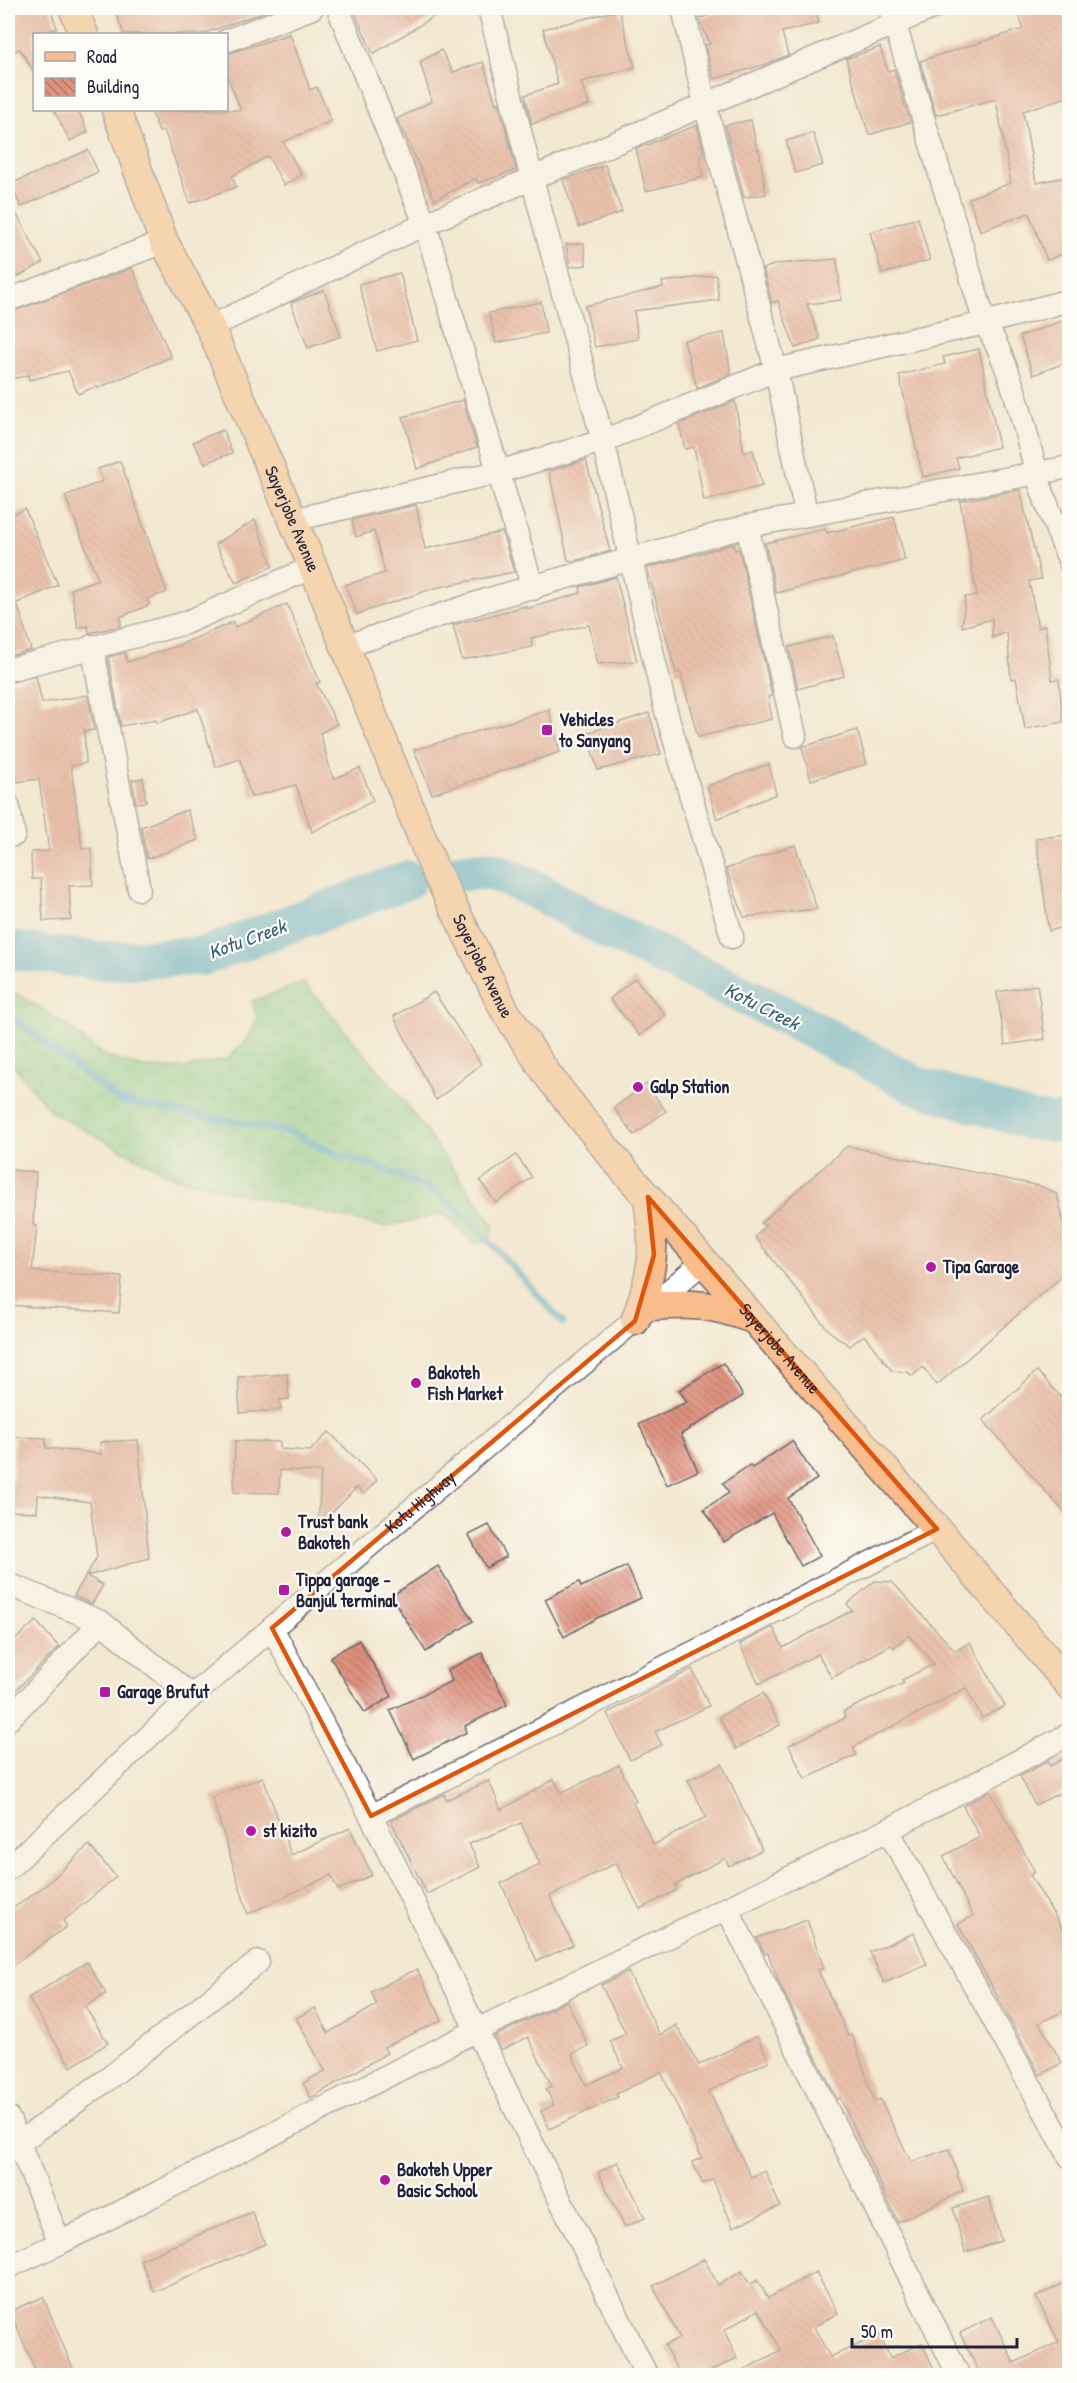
<svg xmlns="http://www.w3.org/2000/svg" width="1077" height="2383" viewBox="0 0 1077 2383" font-family="'Patrick Hand',sans-serif">
	<style>
		.wetland { fill: url(#wetland-marsh); stroke: #507864; stroke-width: 1.5 }
		.lines { fill: none; stroke-linecap: round; stroke-linejoin: round }
		.stream { stroke: #4eabcc; stroke-width: 7 }
		.river { stroke: #4eabcc; stroke-width: 39 }
		.building { fill: url(#building-back-hatch) }
		.minor-casing { stroke: #6b676f; stroke-width: 25 }
		.major-casing { stroke: #6b676f; stroke-width: 31 }
		.minor { stroke: #fff; stroke-width: 22 }
		.major { stroke: #f9bc8a; stroke-width: 28 }
		.marked { fill: none; stroke: #de560e; stroke-width: 4.5; stroke-linejoin: round }
		.poi-dot { fill: #b5179e; stroke: #fdfcf7; stroke-width: 2 }
		.labels { text-anchor: middle; stroke-width: 4.5; stroke-linejoin: round; paint-order: stroke }
		.street-label { font-size: 18px; fill: #22223b; stroke: #fdfcf7 }
		.poi-label { font-size: 18px; font-weight: bold; fill: #22223b; stroke: #fdfcf7; text-anchor: start }
		.water-label { font-size: 20px; font-style: italic; fill: #36607c; stroke: #fdfcf7 }
	</style>
	<defs>
		<pattern id="wetland-marsh" width="20" height="14" patternUnits="userSpaceOnUse" patternTransform="scale(1.5)"><rect width="20" height="14" fill="#7fcd8c"/><path d="M1 5h8M5 5V1M11 12h8M15 12V8" fill="none" stroke="#6db07a"/></pattern>
		<pattern id="building-back-hatch" width="6" height="6" patternUnits="userSpaceOnUse" patternTransform="scale(1.5)"><rect width="6" height="6" fill="#df917d"/><path d="M-1 5l2 2M0 0l6 6M5-1l2 2" fill="none" stroke="#b47668"/></pattern>
	</defs>
	<rect width="100%" height="100%" fill="#fdfcf7"/>
	<filter id="ink" filterUnits="userSpaceOnUse"><feTurbulence type="fractalNoise" baseFrequency=".0167" numOctaves="2"/><feDisplacementMap in="SourceGraphic" scale="12" xChannelSelector="R" yChannelSelector="G"/><feConvolveMatrix kernelMatrix="1 2 1 2 8 2 1 2 1" color-interpolation-filters="sRGB"/></filter>
	<filter id="wash" filterUnits="userSpaceOnUse"><feTurbulence type="fractalNoise" baseFrequency=".008" numOctaves="4" result="noise"/><feDisplacementMap in="SourceGraphic" scale="24" xChannelSelector="R" yChannelSelector="G"/><feGaussianBlur stdDeviation="1.35" result="paint"/><feColorMatrix in="noise" values="0 0 0 0 0 0 0 0 0 0 0 0 0 0 0 0 0 1.4 0 .05"/><feComposite in="paint" operator="in"/></filter>
	<g filter="url(#wash)">
		<rect width="100%" height="100%" fill="#f3e8d0"/>
		<path class="wetland" d="M304 983 399 1094 494 1225 489 1240 474 1244 444 1214 384 1227 175 1178 51 1112 8 1059V988L63 1022 104 1056 144 1068H183L227 1059 247 1040 257 1019 252 1001Z"/>
		<g class="lines">
			<path class="stream" d="M8 1015 120 1101 291 1132 336 1154 377 1166 438 1193 475 1225 563 1323"/>
			<g class="river">
				<path d="M461 872 490 870 528 886 612 932 797 1021 915 1085 1032 1121 1070 1124"/>
				<path d="M8 950 101 961 204 956 407 880"/>
			</g>
		</g>
		<g id="blocks">
			<g class="building">
				<path d="M8 8H50L57 28 43 34H34V72L20 49 8 54Z"/>
				<path d="M114 8H266L262 9 264 12 202 34H124Z"/>
				<path d="M353 8H448L373 54Z"/>
				<path d="M726 8H815L819 23 782 32 788 55 763 65 714 79 705 45 710 44 699 19Z"/>
				<path d="M1018 8H1070V96L1023 111 1036 183 1070 176V251L1047 260 1029 213 980 231 969 198 1011 183 996 99 936 115 920 61 1023 29Z"/>
				<path d="M619 10 635 67 581 82 589 105 532 124 525 95 558 84 543 29Z"/>
				<path d="M290 34 310 90 317 87 331 121 283 142 302 175 284 185 268 156 232 176 236 187 190 203 164 130 159 132 151 110H241L226 73V54Z"/>
				<path d="M880 47 888 71 894 69 910 122 869 135 846 59Z"/>
				<path d="M441 50 453 72 483 62 496 104 499 103 516 170 478 183 476 178 435 200 397 119 432 101 420 62Z"/>
				<path d="M54 110H78L88 132 70 141Z"/>
				<path d="M751 120 757 150 759 149 766 194 744 197 725 125Z"/>
				<path d="M697 125 704 154 700 155 703 177 646 191 636 149Z"/>
				<path d="M813 133 823 165 795 173 786 141Z"/>
				<path d="M88 150 98 172 21 207 11 184Z"/>
				<path d="M605 165 622 212 579 227 563 180Z"/>
				<path d="M8 198 43 263 8 282Z"/>
				<path d="M918 218 930 260 882 274 870 232Z"/>
				<path d="M584 243 586 265 570 267 566 245Z"/>
				<path d="M837 259 841 300 807 304 820 339 795 348 778 301 772 303 763 269 776 264Z"/>
				<path d="M132 268 171 357 98 388 97 386 78 394 68 371 29 380 28 375 8 380V313Z"/>
				<path d="M400 273 417 340 377 351 359 284Z"/>
				<path d="M716 275 719 300 634 311 638 339 595 347 585 306 663 287 662 282Z"/>
				<path d="M324 290 341 336 308 348 291 303Z"/>
				<path d="M541 302 546 333 496 343 489 313Z"/>
				<path d="M1070 318V361L1033 375 1020 336Z"/>
				<path d="M724 333 731 374 697 388 684 340Z"/>
				<path d="M979 349 999 447 956 458 959 468 923 477 899 375 945 364 943 357Z"/>
				<path d="M463 400 477 447 417 469 403 417Z"/>
				<path d="M735 401 744 453 753 450 762 486 704 501 694 447 685 449 679 424Z"/>
				<path d="M223 430 232 453 205 463 193 442Z"/>
				<path d="M586 460 610 551 574 561 568 560 549 471Z"/>
				<path d="M120 461 167 592 147 599 149 605 120 617 121 626 89 633 88 626 78 628 71 589 98 579 65 496 103 481 98 469Z"/>
				<path d="M1020 490 1041 579 1029 581 1038 628 1045 625 1052 680 1059 679 1063 722 1025 729 1016 678 1011 679 1007 632 992 638V619L962 627 965 597 977 596 960 501Z"/>
				<path d="M416 505 425 549 502 532 514 572 435 588 357 614 345 585 385 573 374 531 356 537 352 520Z"/>
				<path d="M25 509 58 585 17 603 31 650 8 656V516Z"/>
				<path d="M894 517 905 560 776 593 765 543 825 529 827 533Z"/>
				<path d="M255 520 273 566 236 583 215 544Z"/>
				<path d="M734 544 735 550 739 549 772 696 768 697 772 719 698 737 680 672 676 673 647 568Z"/>
				<path d="M616 577 637 661 598 664 589 625 531 638 532 647 462 660 453 625 526 606V609L581 593 580 587Z"/>
				<path d="M287 604 320 682 316 683 337 724 320 733 333 779 360 768 373 801 312 832 296 785 251 797 240 759 216 767 198 709 157 723 156 720 121 726 108 657 125 653 127 662 177 646 233 622 235 627Z"/>
				<path d="M833 636 844 676 798 689 789 647Z"/>
				<path d="M36 676 42 703 88 695 94 730 85 731 84 729 86 763 71 766 82 849 91 848 93 885 69 886 71 920 43 921 41 879H32L31 852 49 851 39 779 8 783V683Z"/>
				<path d="M549 710 560 752 432 794 414 750Z"/>
				<path d="M649 713 661 754 598 770 586 733Z"/>
				<path d="M857 730 867 764 811 780 802 747Z"/>
				<path d="M769 764 776 794 717 819 707 786Z"/>
				<path d="M143 778 146 802 136 803 132 780Z"/>
				<path d="M187 810 198 840 147 859 141 827Z"/>
				<path d="M1070 835V925L1049 931 1036 838Z"/>
				<path d="M795 845 817 909 744 917 726 869Z"/>
				<path d="M635 978 665 1015 640 1036 610 999Z"/>
				<path d="M1037 985 1045 1039 1005 1045 997 992Z"/>
				<path d="M434 992 481 1064 436 1100 394 1016Z"/>
				<path d="M646 1084 666 1111 634 1135 614 1108Z"/>
				<path d="M847 1146 1040 1186 1057 1194 1070 1251V1269L937 1385 923 1367 912 1376 908 1372 892 1371 864 1335 850 1346 829 1331 755 1237 765 1226 761 1223Z"/>
				<path d="M516 1155 532 1177 496 1203 480 1181Z"/>
				<path d="M8 1170 36 1172 33 1225 37 1226 32 1271 122 1277 119 1313 8 1305Z"/>
				<path d="M723 1363 743 1396 681 1434 698 1471 667 1485 639 1424 687 1402 679 1390Z"/>
				<path d="M1037 1371 1070 1407V1519L983 1420Z"/>
				<path d="M287 1374 289 1399 280 1400 281 1410 240 1413 238 1377Z"/>
				<path d="M329 1432 377 1480 364 1494 357 1487 318 1527 321 1472 280 1470 279 1493 234 1492 235 1441 280 1442V1449L310 1451Z"/>
				<path d="M14 1437 46 1438V1448L101 1454 100 1442 138 1440 149 1558 87 1576 103 1585 92 1604 74 1596 97 1557 90 1502 38 1495 37 1512 8 1511V1481H13Z"/>
				<path d="M792 1441 817 1479 788 1498 820 1556 801 1566 772 1513 724 1542 704 1509 729 1493 723 1483 750 1465 752 1468Z"/>
				<path d="M489 1525 506 1557 486 1568 469 1535Z"/>
				<path d="M438 1566 473 1621 426 1652 391 1596Z"/>
				<path d="M627 1566 641 1598 597 1618 564 1637 545 1599 579 1582 581 1587Z"/>
				<path d="M875 1581 892 1582 955 1651 970 1642 1005 1706 982 1718 966 1688 853 1747 856 1755 805 1779 789 1745 845 1718 843 1712 904 1683 902 1680 934 1664 908 1635 894 1648 891 1645 832 1678 818 1654 759 1684 740 1644 773 1627 783 1648 852 1610 847 1604Z"/>
				<path d="M36 1621 59 1647 8 1698V1646Z"/>
				<path d="M359 1640 392 1696 365 1713 330 1657Z"/>
				<path d="M482 1653 507 1705 465 1726 467 1732 414 1759 390 1710 452 1681 447 1670Z"/>
				<path d="M692 1669 709 1706 655 1732 662 1745 630 1760 607 1713Z"/>
				<path d="M763 1693 780 1725 736 1749 719 1717Z"/>
				<path d="M1070 1755V1788L1035 1805 1020 1776 1048 1761 1050 1766Z"/>
				<path d="M722 1764 762 1850 729 1866 725 1858 675 1885 677 1890 640 1909 616 1863 550 1896 573 1945 537 1961 501 1883 540 1864 521 1823 469 1844 480 1867 427 1894 391 1821 444 1794 446 1800 489 1781 501 1810 554 1779 561 1793 619 1765 636 1801 633 1803 654 1845 706 1817 688 1780Z"/>
				<path d="M263 1777 291 1855 350 1828 372 1875 338 1890 331 1875 248 1914 212 1797Z"/>
				<path d="M990 1791 1035 1872 1030 1875 1070 1941V2008L1039 2023 1062 2063 1040 2075 958 1924 973 1916 943 1856 980 1837 963 1806Z"/>
				<path d="M89 1845 116 1877 63 1921 67 1926 8 1969V1912L46 1885Z"/>
				<path d="M807 1920 824 1968 818 1970 848 2036 852 2035 875 2102 880 2099 911 2162 949 2149 963 2191 898 2222 840 2098 837 2099 780 1985 768 1953 765 1954 757 1938Z"/>
				<path d="M914 1933 927 1965 884 1983 870 1952Z"/>
				<path d="M87 1962 106 1994 85 2007 108 2043 71 2067 28 1998Z"/>
				<path d="M417 1969 442 2020 384 2047 387 2053 311 2098 303 2083 325 2071 296 2018 315 2008 328 2033 377 2005 371 1992Z"/>
				<path d="M628 1972 660 2035 676 2025 699 2065 757 2036 769 2061 709 2091 751 2177 765 2171 780 2206 733 2227 713 2179 703 2184 692 2162 702 2158 661 2072 616 2094 618 2097 549 2129 541 2111 554 2105 546 2089 552 2086 528 2037 501 2050 495 2036 567 2001 588 2046 572 2054 586 2085 623 2068 610 2041 626 2034 601 1985Z"/>
				<path d="M618 2162 645 2218 625 2227 598 2172Z"/>
				<path d="M989 2197 1001 2241 965 2252 953 2208Z"/>
				<path d="M252 2212 265 2244 154 2292 140 2260Z"/>
				<path d="M704 2259 718 2285 742 2271 750 2285 757 2280 768 2298 816 2272 838 2313 814 2327 830 2357 880 2335 890 2358 922 2343 937 2376H733L781 2350 758 2310 724 2330 737 2358 701 2376H680L665 2345 680 2338 653 2286Z"/>
				<path d="M1070 2280V2376H981L960 2333 992 2317 1014 2363 1059 2342 1036 2297Z"/>
				<path d="M43 2297 76 2376H38L10 2311Z"/>
			</g>
		</g>
	</g>
	<g filter="url(#ink)">
		<use href="#blocks" fill-opacity="0" stroke="#6b676f" stroke-width="1.5"/>
		<g class="lines">
			<defs>
				<g id="minor">
					<path d="M338 8 425 224 533 589"/>
					<path d="M489 8 532 179 603 441 666 711 732 937"/>
					<path d="M683 8 705 104 776 370 806 513"/>
					<path d="M890 8 985 323C1012 369 1022 419 1036 471 1044 501 1058 532 1070 562"/>
					<path d="M226 41 312 8"/>
					<path d="M8 300 164 242"/>
					<path d="M210 327 425 224 932 8"/>
					<path d="M293 520 498 472 603 441 776 370 985 323 1070 300"/>
					<path d="M747 526 795 736"/>
					<path d="M92 646 139 889"/>
					<path d="M343 647 493 598 747 526 1070 467"/>
					<path d="M8 670 185 623 313 567"/>
					<path d="M8 805 14 835"/>
					<path d="M8 1584 101 1622"/>
					<path d="M272 1628 371 1816 647 2376"/>
					<path d="M8 1720 101 1622 192 1696"/>
					<path d="M371 1816 937 1529"/>
					<path d="M888 1830 1070 2157"/>
					<path id="s1" d="M8 1869 192 1696 703 1262"/>
					<path d="M727 1908 959 2376"/>
					<path d="M8 2117 60 2243"/>
					<path d="M20 2142 105 2081 258 1962"/>
					<path d="M8 2267 60 2243 475 2031 888 1830 1070 1734"/>
				</g>
				<g id="major">
					<path d="M73 8 84 34"/>
					<path id="s2" d="M116 110 164 242 210 327 313 567 434 868 505 1011 549 1077 616 1161 937 1529 1070 1686"/>
					<path d="M652 1306C693 1303 711 1304 750 1318"/>
					<path d="M635 1321C655 1267 655 1253 648 1197"/>
				</g>
			</defs>
			<use href="#minor" class="minor-casing"/>
			<use href="#major" class="major-casing"/>
			<use href="#minor" class="minor"/>
			<use href="#major" class="major"/>
		</g>
	</g>
	<path d="M0 0H1077V2383H0ZM648 1197 937 1529 371 1816 272 1628 635 1321 654 1255Z" fill="#f3e8d0" fill-opacity=".55" fill-rule="evenodd"/>
	<path class="marked" d="M648 1197 937 1529 371 1816 272 1628 635 1321 654 1255Z"/>
	<g class="poi-dot">
		<rect x="541" y="724" width="12" height="12" rx="3"/>
		<circle cx="638" cy="1087" r="6"/>
		<circle cx="931" cy="1267" r="6"/>
		<circle cx="416" cy="1383" r="6"/>
		<circle cx="286" cy="1532" r="6"/>
		<rect x="278" y="1584" width="12" height="12" rx="3"/>
		<rect x="99" y="1686" width="12" height="12" rx="3"/>
		<circle cx="251" cy="1831" r="6"/>
		<circle cx="385" cy="2180" r="6"/>
	</g>
	<g class="labels">
		<g class="street-label">
			<text dy="6" stroke="none"><textPath href="#s2" startOffset="446">Sayerjobe Avenue</textPath></text>
			<text dy="6" stroke="none"><textPath href="#s2" startOffset="932">Sayerjobe Avenue</textPath></text>
			<text dy="6" stroke="none"><textPath href="#s2" startOffset="1418">Sayerjobe Avenue</textPath></text>
			<text dy="6" stroke="none"><textPath href="#s1" startOffset="552">Kotu Highway</textPath></text>
		</g>
		<g class="poi-label">
			<text x="559" y="726">Vehicles<tspan x="559" dy="21">to Sanyang</tspan></text>
			<text x="650" y="1093">Galp Station</text>
			<text x="943" y="1273">Tipa Garage</text>
			<text x="428" y="1379">Bakoteh<tspan x="428" dy="21">Fish Market</tspan></text>
			<text x="298" y="1528">Trust bank<tspan x="298" dy="21">Bakoteh</tspan></text>
			<text x="296" y="1586">Tippa garage -<tspan x="296" dy="21">Banjul terminal</tspan></text>
			<text x="117" y="1698">Garage Brufut</text>
			<text x="263" y="1837">st kizito</text>
			<text x="397" y="2176">Bakoteh Upper<tspan x="397" dy="21">Basic School</tspan></text>
		</g>
		<g class="water-label">
			<text transform="translate(247 939) rotate(-20)" y="7">Kotu Creek</text>
			<text transform="translate(762 1006) rotate(27)" y="7">Kotu Creek</text>
		</g>
	</g>
	<rect width="1077" height="2383" fill="none" stroke="#fdfcf7" stroke-width="30"/>
	<rect x="33" y="33" width="195" height="78" fill="#fdfcf7" stroke="#a5a5ac" stroke-width="1.5"/>
	<rect x="45" y="52" width="30" height="9" fill="#f9bc8a" stroke="#a5a5ac" stroke-width="1.5"/>
	<text x="87" y="63" font-size="18" fill="#22223b">Road</text>
	<rect x="45" y="78" width="30" height="18" fill="url(#building-back-hatch)" stroke="#a5a5ac" stroke-width="1.5"/>
	<text x="87" y="93" font-size="18" fill="#22223b">Building</text>
	<path d="M852 2338v9h165v-9" fill="none" stroke="#22223b" stroke-width="3"/>
	<text x="861" y="2338" font-size="18" fill="#22223b" stroke="#fdfcf7" stroke-width="4.5" paint-order="stroke">50 m</text>
</svg>
